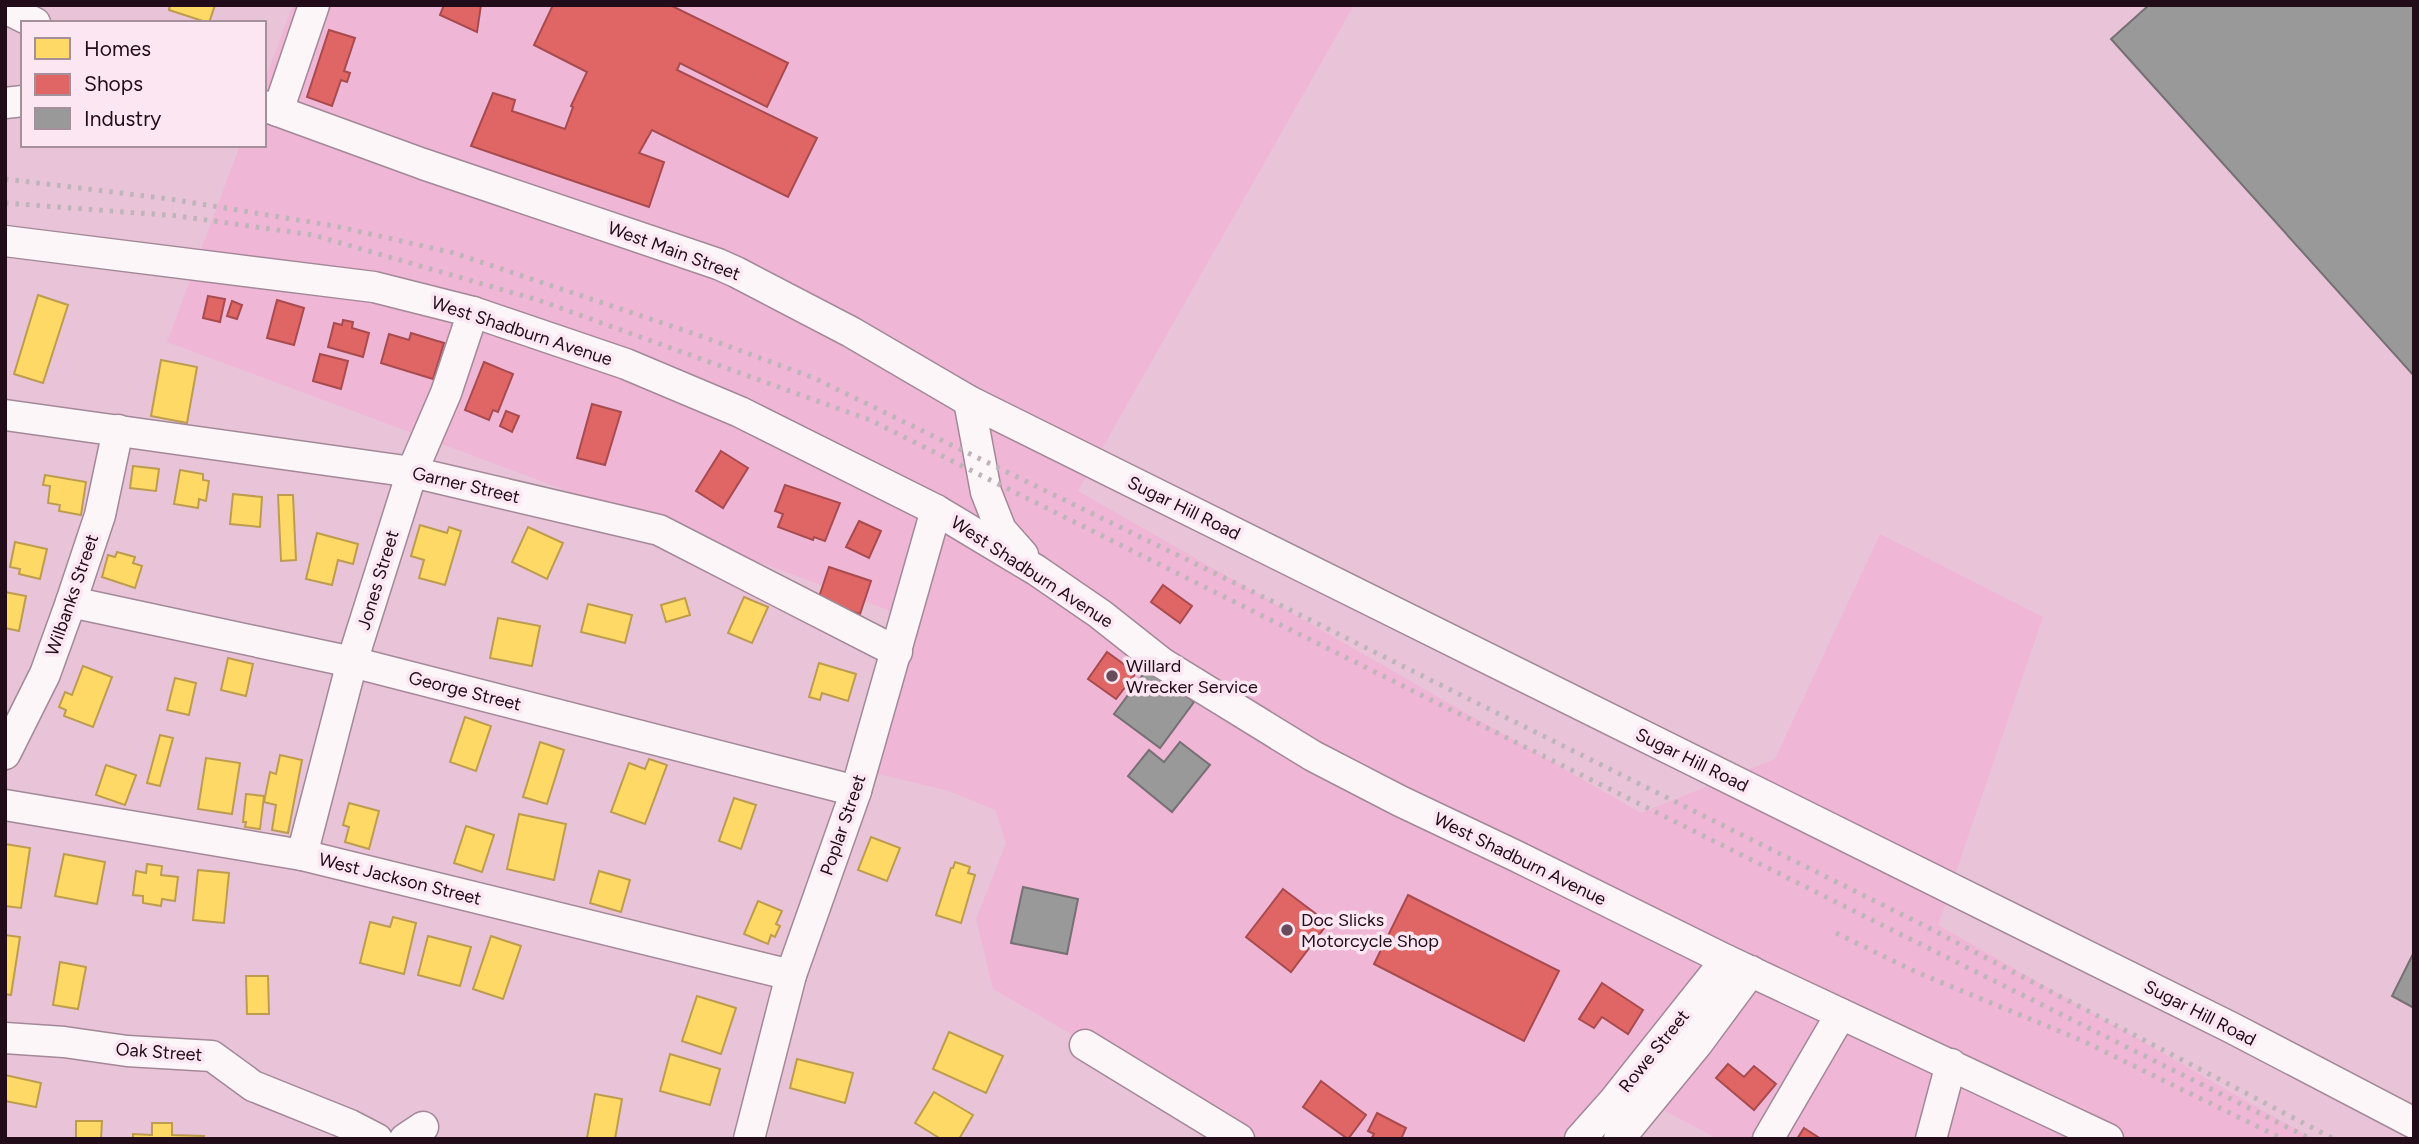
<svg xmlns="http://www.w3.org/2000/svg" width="2419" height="1144" viewBox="0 0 2419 1144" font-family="Figtree,sans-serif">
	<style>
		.built { fill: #efb6d5 }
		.homes { fill: #ffd966; stroke: #bd9c4f; stroke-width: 2 }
		.shops { fill: #e06666; stroke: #a74b4f; stroke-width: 2 }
		.industry { fill: #999; stroke: #766f73; stroke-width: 2 }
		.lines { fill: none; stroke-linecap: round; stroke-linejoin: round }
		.minor-casing { stroke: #a38897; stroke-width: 33 }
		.minor { stroke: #fcf6f9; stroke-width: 30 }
		.rail { stroke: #beb4b9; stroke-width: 5; stroke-dasharray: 3.5 7; stroke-linecap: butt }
		.poi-dot { fill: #684c5c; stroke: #fbe6f1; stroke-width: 2.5 }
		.labels { text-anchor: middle; stroke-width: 7; stroke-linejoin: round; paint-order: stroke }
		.street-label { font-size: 18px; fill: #230c1a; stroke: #fbe6f1 }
		.poi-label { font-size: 18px; fill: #230c1a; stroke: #fbe6f1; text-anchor: start }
	</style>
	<rect width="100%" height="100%" fill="#e9c4d8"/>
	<path class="built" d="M293 5H1354L1078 491 1641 813 1775 759 1880 534 2043 617 1938 925 2313 1139H1718L1629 1092 1578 1139H1253L993 989 976 919 1006 843 995 810 949 791 870 772 904 616 167 342 240 145H264V82Z"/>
	<g class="homes">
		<path d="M170 5H215L209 23 169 10Z"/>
		<path d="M38 295 68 305 43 383 14 374Z"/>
		<path d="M161 360 197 367 187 423 151 416Z"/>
		<path d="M133 466 159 469 156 491 130 488Z"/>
		<path d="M180 470 203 474V480L209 481 206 501 199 499 198 508 174 504Z"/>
		<path d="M45 475 86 482 81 515 59 511 60 505 48 503 50 486 43 485Z"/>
		<path d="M233 494 262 497 260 527 230 524Z"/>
		<path d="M278 495H293L296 560 281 561Z"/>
		<path d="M420 525 447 533 449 527 461 531 445 585 419 578 424 560 411 556Z"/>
		<path d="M528 527 563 543 547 579 512 562Z"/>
		<path d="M317 533 358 544 353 564 338 560 332 585 306 579Z"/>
		<path d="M15 542 47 549 40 579 19 574 20 569 10 567Z"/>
		<path d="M117 552 135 557 133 563 142 566 135 588 102 577 108 555 115 557Z"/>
		<path d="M5 592 26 596 19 631 5 628Z"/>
		<path d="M744 597 768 607 752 643 728 633Z"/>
		<path d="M685 598 690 615 666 622 661 605Z"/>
		<path d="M588 604 632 615 625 643 581 632Z"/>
		<path d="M498 618 540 626 532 666 490 658Z"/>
		<path d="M228 658 253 664 246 696 221 690Z"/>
		<path d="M819 663 856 674 848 701 822 693 820 700 809 697Z"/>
		<path d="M83 666 112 677 93 727 64 716 66 710 59 707 65 692 72 695Z"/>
		<path d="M175 678 196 683 189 715 167 710Z"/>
		<path d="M465 717 491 726 476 771 450 762Z"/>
		<path d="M160 735 173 738 160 786 147 783Z"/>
		<path d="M540 742 564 750 547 804 523 797Z"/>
		<path d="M280 755 302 760 288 833 272 830 276 805 264 802 270 772 276 774Z"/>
		<path d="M206 758 240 763 232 814 198 809Z"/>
		<path d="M649 759 667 765 645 824 611 812 629 763 645 769Z"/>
		<path d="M106 765 136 775 125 805 96 795Z"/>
		<path d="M246 794 264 796 260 829 245 827 246 822H243Z"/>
		<path d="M734 798 756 805 741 849 719 841Z"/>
		<path d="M349 803 379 811 369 849 345 842 349 827 343 825Z"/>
		<path d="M519 814 566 824 554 880 507 869Z"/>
		<path d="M466 826 494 835 482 872 454 863Z"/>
		<path d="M871 837 900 848 887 881 858 870Z"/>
		<path d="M5 844 30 848 21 908 5 906Z"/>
		<path d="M64 854 105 862 97 904 55 896Z"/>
		<path d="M955 862 970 867 968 873 975 875 961 923 936 915 951 868H953Z"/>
		<path d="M147 864 162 866 161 875 178 877 175 901 162 899 161 906 143 903V896L133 895 136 871 146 873Z"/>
		<path d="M198 870 229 873 224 923 193 920Z"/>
		<path d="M599 871 630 880 621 912 590 903Z"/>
		<path d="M758 901 782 911 776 924 780 926 775 937 771 935 768 944 744 934Z"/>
		<path d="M393 917 416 923 404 974 360 963 370 922 390 927Z"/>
		<path d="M5 935 20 937 11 995 5 994Z"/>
		<path d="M428 936 471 947 460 986 418 975Z"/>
		<path d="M491 936 521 946 503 999 473 989Z"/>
		<path d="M60 962 86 967 78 1009 53 1005Z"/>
		<path d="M246 976H268L269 1014H247Z"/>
		<path d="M697 996 736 1008 721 1054 682 1041Z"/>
		<path d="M949 1032 1003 1056 986 1093 933 1069Z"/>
		<path d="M670 1054 720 1069 710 1105 660 1091Z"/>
		<path d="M797 1059 853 1073 845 1103 790 1088Z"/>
		<path d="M5 1075 41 1083 36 1107 5 1101Z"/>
		<path d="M934 1092 973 1115 959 1139H941L915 1123Z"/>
		<path d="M595 1094 622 1099 615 1139 587 1138Z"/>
		<path d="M76 1121H102L101 1139H76Z"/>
		<path d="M152 1123H172V1135L204 1136 203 1139H133V1134L152 1135Z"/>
	</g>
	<g class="shops">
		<path d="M444 5H481L477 32 440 15Z"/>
		<path d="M553 5H670L788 63 767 107 680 63 677 70 817 138 788 197 652 130 639 153 664 162 649 207 471 146 493 93 515 100 512 111 565 129 573 107 571 106 587 72 534 45Z"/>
		<path d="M329 30 355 38 344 71 350 73 347 82 341 80 332 106 307 97Z"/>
		<path d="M208 296 225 299 220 322 203 318Z"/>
		<path d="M277 300 304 308 294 345 267 338Z"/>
		<path d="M232 301 242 305 237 319 227 316Z"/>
		<path d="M343 320 353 322 352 328 369 333 363 357 328 347 334 323 342 325Z"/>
		<path d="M411 333 444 343 433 379 381 363 389 334 409 340Z"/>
		<path d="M320 354 348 361 341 389 313 381Z"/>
		<path d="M484 362 513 374 498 412 493 410 489 420 465 410Z"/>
		<path d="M592 404 621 412 605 465 577 458Z"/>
		<path d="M506 411 519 416 512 432 500 426Z"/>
		<path d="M721 451 748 468 723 508 696 491Z"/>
		<path d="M785 485 840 503 825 541 814 537 813 540 778 527 783 514 775 511Z"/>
		<path d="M859 521 881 531 869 558 846 547Z"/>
		<path d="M829 567 871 581 860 614 818 600Z"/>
		<path d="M1163 585 1192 606 1180 623 1151 602Z"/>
		<path d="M1107 652 1136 673 1116 699 1088 679Z"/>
		<path d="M1283 889 1328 923 1291 972 1246 937Z"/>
		<path d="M1408 895 1559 971 1524 1041 1374 964Z"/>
		<path d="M1602 983 1643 1010 1628 1034 1602 1017 1594 1028 1579 1019Z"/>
		<path d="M1728 1064 1744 1077 1754 1066 1776 1084 1754 1110 1716 1078Z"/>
		<path d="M1321 1081 1366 1115 1348 1139 1303 1107Z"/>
		<path d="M1377 1113 1406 1128 1401 1139H1371L1374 1134 1368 1131Z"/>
		<path d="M1804 1128 1821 1139H1797Z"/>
	</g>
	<g class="industry">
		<path d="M2149 5H2414V376L2111 39Z"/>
		<path d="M1148 668 1194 702 1160 748 1114 714Z"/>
		<path d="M1180 742 1210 765 1172 812 1128 776 1149 750 1164 762Z"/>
		<path d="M1023 887 1078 899 1067 954 1011 943Z"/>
		<path d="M2414 952V1008L2392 996Z"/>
	</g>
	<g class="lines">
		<defs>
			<g id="minor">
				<path d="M5 8 35 23"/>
				<path d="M5 103 23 101"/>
				<path d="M264 106 423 164 718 264 736 272 851 332 969 401 2232 1028 2414 1123"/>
				<path d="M278 111 314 5"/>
				<path d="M5 241 374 287 473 312 626 364 740 412 936 510 1036 570 1100 614 1162 663 1313 756 1400 801 1516 856 1726 960 2108 1139"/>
				<path d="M969 401 986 492 1001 530 1023 555"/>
				<path d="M5 415 412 472 659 530 897 652"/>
				<path d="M71 602 352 662 856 791"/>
				<path d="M5 754 45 674 71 602 100 515 118 430"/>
				<path d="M5 805 302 855 791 975"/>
				<path d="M302 855 352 662 412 472 446 393 473 312"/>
				<path d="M5 1038 64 1042 127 1051 212 1056 253 1086 350 1125 377 1139"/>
				<path d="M1085 1045 1239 1139"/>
				<path d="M405 1139 423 1127"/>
				<path d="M749 1139 791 975 856 791 936 510"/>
				<path d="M1580 1139 1613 1102 1726 960"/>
				<path d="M1619 1139 1697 1044 1751 971"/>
				<path d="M1768 1139 1841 1014"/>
				<path d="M1931 1139 1951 1064"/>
			</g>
		</defs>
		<use href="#minor" class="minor-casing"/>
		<use href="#minor" class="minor"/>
		<g class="rail">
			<path d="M5 179 170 199 335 226 454 253 698 335 814 378 1280 605 1923 925 2334 1139"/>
			<path d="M5 203 178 216 313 235 538 300 870 420 2311 1139"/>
			<path d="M1836 933 1916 972 2081 1040 2283 1139"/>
		</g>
	</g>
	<g class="poi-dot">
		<circle cx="1112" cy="676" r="7"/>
		<circle cx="1287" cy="930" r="7"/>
	</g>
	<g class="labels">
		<g class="street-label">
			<text transform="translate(674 251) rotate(20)" y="6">West Main Street</text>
			<text transform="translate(522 331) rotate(18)" y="6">West Shadburn Avenue</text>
			<text transform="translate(466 485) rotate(13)" y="6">Garner Street</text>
			<text transform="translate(1184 508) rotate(26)" y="6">Sugar Hill Road</text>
			<text transform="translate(1032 572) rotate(33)" y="6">West Shadburn Avenue</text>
			<text transform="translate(378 580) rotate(-73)" y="6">Jones Street</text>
			<text transform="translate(72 595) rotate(-71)" y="6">Wilbanks Street</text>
			<text transform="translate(465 691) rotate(14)" y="6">George Street</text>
			<text transform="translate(1692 760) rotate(26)" y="6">Sugar Hill Road</text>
			<text transform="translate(843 825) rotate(-71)" y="6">Poplar Street</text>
			<text transform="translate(1520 859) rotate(26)" y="6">West Shadburn Avenue</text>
			<text transform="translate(400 879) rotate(14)" y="6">West Jackson Street</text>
			<text transform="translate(2200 1013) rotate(27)" y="6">Sugar Hill Road</text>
			<text transform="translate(1654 1051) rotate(-51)" y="6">Rowe Street</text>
			<text transform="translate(159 1052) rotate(4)" y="6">Oak Street</text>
		</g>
		<g class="poi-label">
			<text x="1126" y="672">Willard<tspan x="1126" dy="21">Wrecker Service</tspan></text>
			<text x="1301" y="926">Doc Slicks<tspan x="1301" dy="21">Motorcycle Shop</tspan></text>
		</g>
	</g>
	<rect width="2419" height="1144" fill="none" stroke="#230c1a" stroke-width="14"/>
	<rect x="21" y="21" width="245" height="126" fill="#fbe6f1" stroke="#a58f9b" stroke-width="2"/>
	<rect x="35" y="38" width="35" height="21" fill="#ffd966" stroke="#a58f9b" stroke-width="2"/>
	<text x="84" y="56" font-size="21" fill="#230c1a">Homes</text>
	<rect x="35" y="74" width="35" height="21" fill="#e06666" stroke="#a58f9b" stroke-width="2"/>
	<text x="84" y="91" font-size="21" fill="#230c1a">Shops</text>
	<rect x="35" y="108" width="35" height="21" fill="#999999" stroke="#a58f9b" stroke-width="2"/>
	<text x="84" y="126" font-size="21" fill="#230c1a">Industry</text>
</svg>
